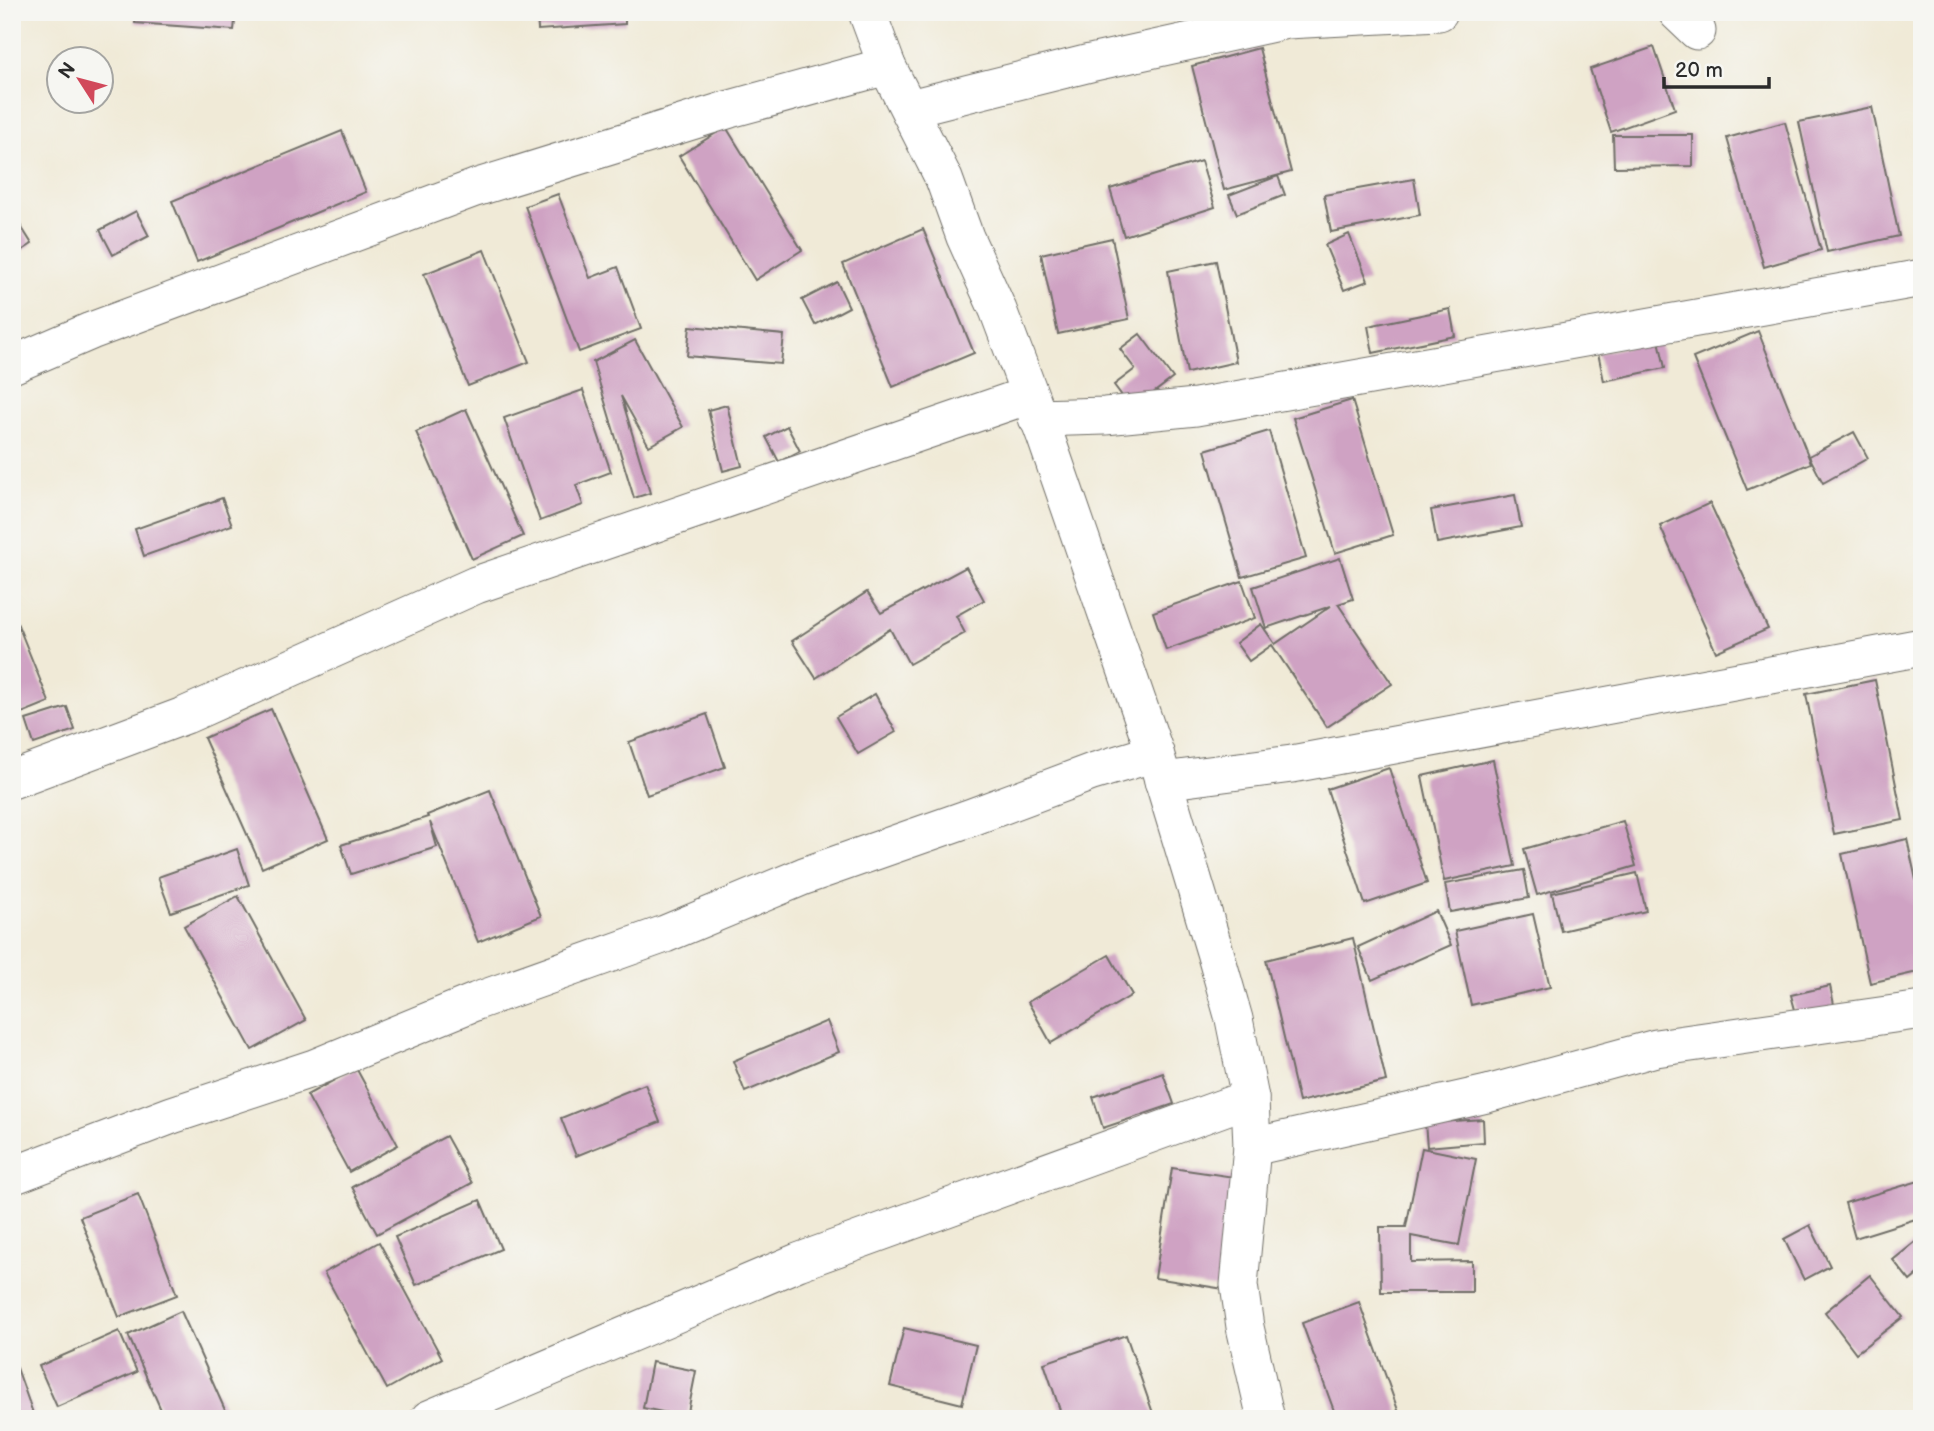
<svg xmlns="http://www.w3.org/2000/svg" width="1934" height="1431" viewBox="0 0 1934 1431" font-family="'Balsamiq Sans',sans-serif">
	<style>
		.building { fill: #cfa2c3 }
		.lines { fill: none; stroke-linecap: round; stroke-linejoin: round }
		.minor-casing { stroke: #706e67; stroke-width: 39 }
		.minor { stroke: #fff; stroke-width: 37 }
	</style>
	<rect width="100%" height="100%" fill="#f6f6f2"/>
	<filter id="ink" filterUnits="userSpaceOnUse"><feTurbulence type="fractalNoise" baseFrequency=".0143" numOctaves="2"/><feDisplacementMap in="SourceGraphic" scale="14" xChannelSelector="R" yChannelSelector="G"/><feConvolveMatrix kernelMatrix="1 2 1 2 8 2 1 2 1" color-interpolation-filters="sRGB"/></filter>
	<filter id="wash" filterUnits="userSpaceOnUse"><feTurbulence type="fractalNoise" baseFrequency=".00686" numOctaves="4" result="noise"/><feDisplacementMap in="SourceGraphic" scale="28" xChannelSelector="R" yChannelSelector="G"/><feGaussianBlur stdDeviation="1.57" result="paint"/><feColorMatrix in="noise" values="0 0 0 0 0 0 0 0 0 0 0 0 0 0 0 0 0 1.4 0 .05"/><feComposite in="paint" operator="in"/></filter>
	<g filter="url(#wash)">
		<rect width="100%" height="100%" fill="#f0ead7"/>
		<g id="blocks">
			<g class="building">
				<path d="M136 12H236L234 30 135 23Z"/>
				<path d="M537 12H625V24L538 30Z"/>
				<path d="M1654 47 1675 109 1611 132 1590 69Z"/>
				<path d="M1259 48 1291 172 1224 190 1192 66Z"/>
				<path d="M12 106 20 124 12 127Z"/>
				<path d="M1872 107 1899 236 1827 252 1799 122Z"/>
				<path d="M1785 122 1821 250 1764 267 1727 138Z"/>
				<path d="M726 127 802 250 755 280 679 156Z"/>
				<path d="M342 131 366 192 197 262 172 201Z"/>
				<path d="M1613 135H1693V166L1614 167Z"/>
				<path d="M1201 161 1215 207 1124 236 1110 189Z"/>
				<path d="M1278 176 1285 195 1237 214 1229 195Z"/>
				<path d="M1414 179 1420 215 1331 232 1324 195Z"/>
				<path d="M558 194 590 278 618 267 641 329 579 352 525 206Z"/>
				<path d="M136 211 149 236 113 255 100 230Z"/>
				<path d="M12 212 32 244 12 257Z"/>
				<path d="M923 229 974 353 893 387 843 264Z"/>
				<path d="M1349 234 1368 281 1344 290 1325 245Z"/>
				<path d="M1112 238 1129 319 1058 334 1041 254Z"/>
				<path d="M484 250 529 362 468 386 424 274Z"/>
				<path d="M1216 261 1236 362 1187 373 1168 271Z"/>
				<path d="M837 282 849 307 815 325 802 300Z"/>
				<path d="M1450 309 1455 336 1373 353 1368 326Z"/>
				<path d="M690 326 784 335 781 364 687 356Z"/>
				<path d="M1758 331 1811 463 1747 490 1693 358Z"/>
				<path d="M1140 334 1173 378 1132 409 1114 385 1135 369 1120 349Z"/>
				<path d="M635 340 683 427 649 446 621 396 650 493 634 498 593 362Z"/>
				<path d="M1659 340 1665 368 1604 381 1598 353Z"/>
				<path d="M583 390 611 472 576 485 583 505 540 521 504 418Z"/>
				<path d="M1352 400 1393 535 1335 553 1293 418Z"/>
				<path d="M727 405 742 466 723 471 708 410Z"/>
				<path d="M466 409 523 536 472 559 416 432Z"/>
				<path d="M787 426 800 451 779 462 766 437Z"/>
				<path d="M1269 431 1306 558 1242 577 1205 450Z"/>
				<path d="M1854 432 1868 458 1823 483 1809 456Z"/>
				<path d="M1515 495 1521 527 1437 543 1431 510Z"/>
				<path d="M222 498 232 525 144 556 135 529Z"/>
				<path d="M1710 503 1768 629 1716 652 1660 526Z"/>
				<path d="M1340 558 1353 599 1338 604 1392 684 1327 727 1272 645 1249 661 1236 643 1261 624 1275 644 1331 606 1266 628 1253 587Z"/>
				<path d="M966 567 984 600 956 616 965 633 909 664 890 629 816 678 792 641 867 592 881 613Z"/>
				<path d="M1242 581 1255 618 1166 650 1153 612Z"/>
				<path d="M12 610 49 702 12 717Z"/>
				<path d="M1875 680 1903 820 1834 834 1806 694Z"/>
				<path d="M875 694 896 732 858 754 836 717Z"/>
				<path d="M67 707 75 730 34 744 26 720Z"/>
				<path d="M271 709 328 839 262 868 204 738Z"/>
				<path d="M707 714 725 767 647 795 629 742Z"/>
				<path d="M1493 760 1515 866 1444 881 1422 776Z"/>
				<path d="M1389 768 1427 883 1365 904 1327 789Z"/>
				<path d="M490 790 541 916 478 942 430 822 437 847 351 874 341 845 428 817 427 815Z"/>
				<path d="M1623 821 1636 866 1537 895 1524 849Z"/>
				<path d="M1907 839 1922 907V971L1870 983 1842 854Z"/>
				<path d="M237 849 249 885 171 912 158 877Z"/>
				<path d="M1524 870 1529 898 1450 912 1445 884Z"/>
				<path d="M1637 873 1646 911 1561 931 1552 893Z"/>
				<path d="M238 896 306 1020 252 1050 184 926Z"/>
				<path d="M1436 911 1451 945 1372 980 1358 947Z"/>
				<path d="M1533 914 1550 987 1471 1005 1455 931Z"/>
				<path d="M1353 938 1386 1081 1299 1102 1266 960Z"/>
				<path d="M1109 955 1132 995 1051 1043 1028 1002Z"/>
				<path d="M1830 986 1835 1009 1797 1017 1791 995Z"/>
				<path d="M827 1021 839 1052 745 1092 733 1061Z"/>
				<path d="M356 1068 398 1145 349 1172 307 1095Z"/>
				<path d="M1163 1073 1174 1104 1103 1128 1093 1097Z"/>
				<path d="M645 1084 660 1122 576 1156 561 1118Z"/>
				<path d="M1483 1119 1484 1142 1427 1147 1425 1123Z"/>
				<path d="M446 1136 472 1183 377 1234 352 1187Z"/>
				<path d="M1422 1148 1476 1159 1459 1245 1411 1236V1262L1472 1261V1292H1381L1380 1227H1406Z"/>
				<path d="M1172 1168 1241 1178 1224 1289 1155 1278Z"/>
				<path d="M1922 1180V1217L1855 1238 1845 1203Z"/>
				<path d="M138 1194 177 1295 119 1317 80 1217Z"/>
				<path d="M480 1200 501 1249 416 1285 395 1237Z"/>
				<path d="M1810 1225 1830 1266 1804 1280 1784 1239Z"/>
				<path d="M1919 1239 1922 1243V1271L1910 1281 1893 1260Z"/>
				<path d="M379 1242 442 1358 387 1389 324 1273Z"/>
				<path d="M1870 1275 1903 1317 1856 1353 1825 1312Z"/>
				<path d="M1359 1302 1399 1413 1383 1419H1337L1302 1323Z"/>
				<path d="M181 1311 229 1419H165L128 1335Z"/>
				<path d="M904 1328 976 1345 962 1404 890 1386Z"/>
				<path d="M119 1331 137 1372 57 1407 39 1366Z"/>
				<path d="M1126 1335 1155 1419H1063L1044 1363Z"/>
				<path d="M652 1362 696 1371 687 1417 643 1408Z"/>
				<path d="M17 1368 35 1419H12V1370Z"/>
			</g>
		</g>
	</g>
	<g filter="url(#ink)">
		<use href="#blocks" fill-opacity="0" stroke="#706e67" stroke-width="2"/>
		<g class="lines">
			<defs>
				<g id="minor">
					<path d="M867 12 887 66 944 179 965 237 998 310 1046 438 1155 753 1215 952 1234 1019 1250 1098 1252 1147 1239 1285 1245 1327 1266 1419"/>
					<path d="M1677 12 1697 31"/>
					<path d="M910 108 1090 63 1287 20 1439 12"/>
					<path d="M12 365 91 331 475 188 730 109 887 66"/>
					<path d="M1037 418 1105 416 1196 407 1922 278"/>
					<path d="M12 780 186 715 476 585 1029 395"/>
					<path d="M1163 781 1292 764 1922 647"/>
					<path d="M1252 1147 1487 1094 1656 1048 1922 1010"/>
					<path d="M12 1176 172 1115 314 1068 477 1001 665 934 804 876 972 817 1092 772 1155 753"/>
					<path d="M429 1419 798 1262 1250 1098"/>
				</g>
			</defs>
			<use href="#minor" class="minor-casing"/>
			<use href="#minor" class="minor"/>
		</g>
	</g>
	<rect width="1934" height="1431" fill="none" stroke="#f6f6f2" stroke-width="42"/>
	<g transform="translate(80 80) rotate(306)"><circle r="33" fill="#f6f6f2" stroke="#a5a5a2" stroke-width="2"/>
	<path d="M0-5L12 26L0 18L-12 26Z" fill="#d1495b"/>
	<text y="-10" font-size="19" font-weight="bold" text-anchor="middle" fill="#2b2b2b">N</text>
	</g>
	<path d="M1664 77v10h105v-10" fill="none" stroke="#2b2b2b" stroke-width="3.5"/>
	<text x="1675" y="77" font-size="21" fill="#2b2b2b" stroke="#f6f6f2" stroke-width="5" paint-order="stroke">20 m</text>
</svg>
